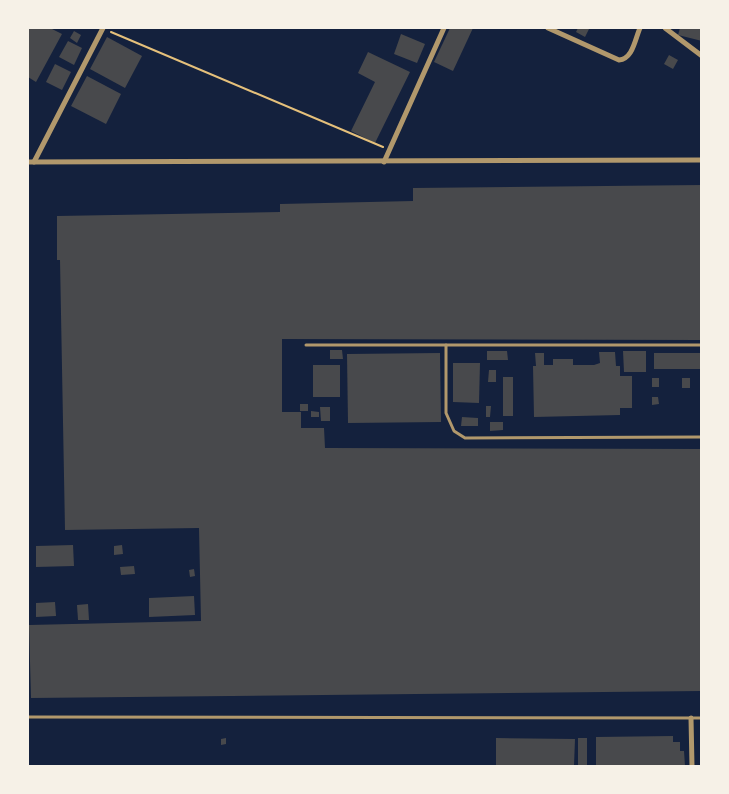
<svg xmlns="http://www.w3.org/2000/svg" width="729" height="794" viewBox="0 0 729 794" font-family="Figtree,sans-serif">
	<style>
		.building { fill: #48494c }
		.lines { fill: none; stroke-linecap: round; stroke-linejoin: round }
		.path { stroke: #e5c07b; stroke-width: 2 }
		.service { stroke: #b1986c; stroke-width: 3 }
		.minor { stroke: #b1986c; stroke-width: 5 }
	</style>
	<rect width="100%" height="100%" fill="#14213d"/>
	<g class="building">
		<path d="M28 28H50L62 34 36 82 28 77Z"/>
		<path d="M450 28H473L453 71 434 62Z"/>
		<path d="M578 28 589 29 585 37 576 32Z"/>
		<path d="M680 28H702V41L678 35Z"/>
		<path d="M74 31 81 35 77 43 70 38Z"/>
		<path d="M401 34 425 44 417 63 394 54Z"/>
		<path d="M107 37 142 56 125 88 90 69Z"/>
		<path d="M68 41 82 48 74 65 59 57Z"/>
		<path d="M368 52 410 72 375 143 351 131 375 82 358 73Z"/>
		<path d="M669 55 678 60 673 69 664 64Z"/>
		<path d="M55 64 71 72 62 90 46 82Z"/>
		<path d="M87 76 121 94 106 124 71 106Z"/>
		<path d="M702 185V340L282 339V412H301V428H324L325 448 702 449V691L31 698 29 625 201 621 199 528 65 530 60 260H57V216L280 212V204L413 201V188Z"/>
		<path d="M330 350H342L343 359H330Z"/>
		<path d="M487 351H507L508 360H487Z"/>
		<path d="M623 351H646V372H624Z"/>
		<path d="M599 352H615L616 366H620V376H632V408H620V415L534 417 533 366H536L535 353H544V365H553V359H573V365H594L600 363Z"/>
		<path d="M440 353 441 422 348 423 347 354Z"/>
		<rect x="654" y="353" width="48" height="16"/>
		<path d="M453 363H480L479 403 453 402Z"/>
		<rect x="313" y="365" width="27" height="32"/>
		<path d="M489 370H496V382H488Z"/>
		<rect x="503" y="377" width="10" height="39"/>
		<rect x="652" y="378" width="7" height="9"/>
		<rect x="682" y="378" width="8" height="10"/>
		<path d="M652 397H658L659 404 652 405Z"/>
		<rect x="300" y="404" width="8" height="7"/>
		<path d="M486 406H491L490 417H486Z"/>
		<path d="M320 407H330V421H321Z"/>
		<path d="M311 411 319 412V417H311Z"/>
		<path d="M462 417 478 418V426H461Z"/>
		<path d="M490 422H503V430L490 431Z"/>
		<path d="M73 545 74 566 36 567V546Z"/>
		<path d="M122 545 123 554 114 555V546Z"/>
		<path d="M134 566 135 574 121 575 120 567Z"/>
		<path d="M194 569 195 576 190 577 189 570Z"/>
		<path d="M194 596 195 615 149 617V598Z"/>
		<path d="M55 602 56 616 36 617V603Z"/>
		<path d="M88 604 89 620H78L77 605Z"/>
		<path d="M673 736V742H680V751H684L685 766H596V737Z"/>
		<path d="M226 738V744L221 745V739Z"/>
		<path d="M496 738 575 739 574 766H496Z"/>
		<rect x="578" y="738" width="9" height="28"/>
	</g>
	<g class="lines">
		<path class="path" d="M111 32 383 147"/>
		<g class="service">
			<path d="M306 345H702"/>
			<path d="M446 345V413L454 431 465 438 702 437"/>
			<path d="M28 717 702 718"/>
		</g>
		<g class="minor">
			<path d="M548 28 619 60C633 59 635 39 640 28"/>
			<path d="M665 28 702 56"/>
			<path d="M28 162 702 160"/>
			<path d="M34 162 103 28"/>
			<path d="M384 162 444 28"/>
			<path d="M691 718 692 766"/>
		</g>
	</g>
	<rect width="729" height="794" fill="none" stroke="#f6f1e7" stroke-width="58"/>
</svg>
